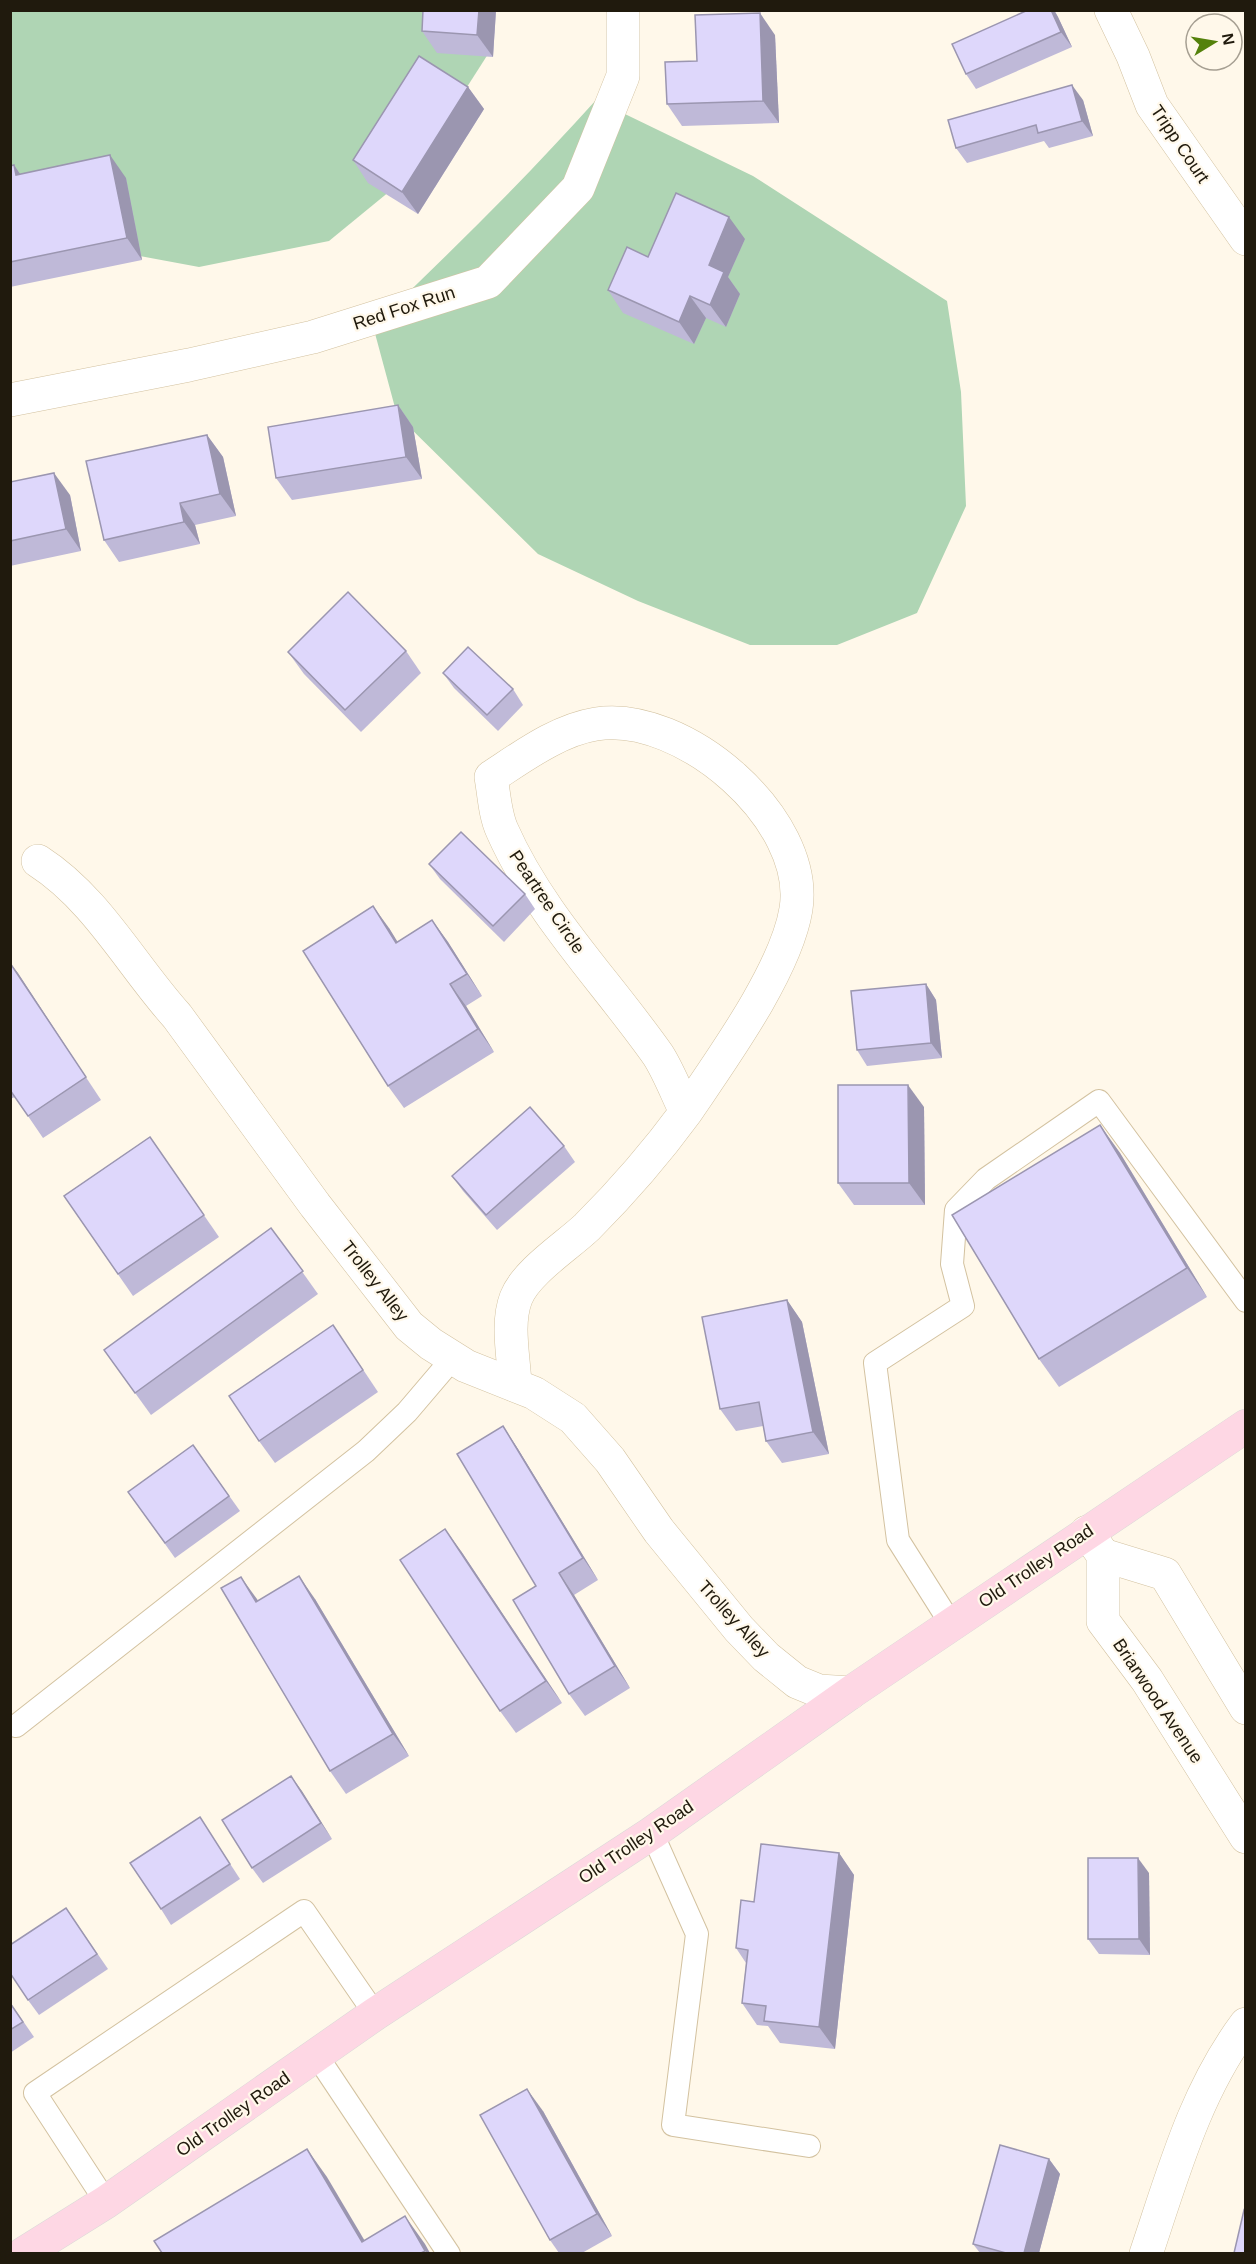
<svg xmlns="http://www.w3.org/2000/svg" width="1256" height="2264" viewBox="0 0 1256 2264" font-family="Arial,sans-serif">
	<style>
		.green { fill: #afd5b4 }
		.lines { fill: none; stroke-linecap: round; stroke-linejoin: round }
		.service-casing { stroke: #d3c2a0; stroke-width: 24 }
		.minor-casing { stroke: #d3c2a0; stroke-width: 34 }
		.primary-casing { stroke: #dbdad8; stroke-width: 34 }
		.service { stroke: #fff; stroke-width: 22 }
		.minor { stroke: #fff; stroke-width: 33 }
		.primary { stroke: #fed7e4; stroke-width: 33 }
		.wall { fill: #bfb9d8 }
		.shaded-wall { fill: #9b96b0 }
		.building { fill: #ded7fb; stroke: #9b96b0; stroke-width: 1.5 }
		.labels { text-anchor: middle; stroke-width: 4.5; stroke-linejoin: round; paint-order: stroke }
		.street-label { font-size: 18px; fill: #201a0d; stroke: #fff8ea }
	</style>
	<rect width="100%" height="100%" fill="#fff8ea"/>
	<g class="green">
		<path d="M11 11H491L490 51 412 173 329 241 199 267 43 238 11 209Z"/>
		<path d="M596 100 753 176 947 301 961 392 966 506 917 613 837 645H750L638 601 538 554 397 415 373 326C450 253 525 179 596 100Z"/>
	</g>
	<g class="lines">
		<defs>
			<g id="service">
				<path d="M951 1624 898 1540 875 1363 963 1306 952 1264 956 1210 986 1179 1099 1101 1246 1301"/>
				<path d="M16 1726 366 1451 407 1412 453 1358"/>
				<path d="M652 1833 697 1934 673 2125 809 2146"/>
				<path d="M317 2056 449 2254"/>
				<path d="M106 2202 35 2093 304 1911 375 2014"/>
			</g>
			<g id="minor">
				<path d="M1111 10 1133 56 1152 105 1246 239"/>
				<path d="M10 400 189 365 313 337 488 282 578 188 623 76V10"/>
				<path d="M38 861C97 899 131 965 177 1016L315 1205 409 1326 431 1344 466 1366 534 1393 573 1418 610 1460 659 1531 739 1629 766 1657 797 1682 819 1691 850 1693"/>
				<path d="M515 1385C514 1358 506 1324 516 1298 526 1272 567 1246 587 1227 623 1191 656 1153 686 1112 677 1094 669 1072 658 1055 606 981 539 914 502 830 495 815 494 794 491 777 522 757 558 730 596 724 683 710 810 819 796 909 786 971 721 1060 686 1112"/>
				<path d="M1087 1532 1103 1555V1621L1147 1680 1246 1837"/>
				<path d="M1103 1555 1165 1574 1246 1708"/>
				<path d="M1146 2254C1173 2174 1195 2092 1246 2024"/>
			</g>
			<path id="primary" d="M23 2254 106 2202 375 2014 652 1833 850 1693 1246 1426"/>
		</defs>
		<use href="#service" class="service-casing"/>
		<use href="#minor" class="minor-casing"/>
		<use href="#primary" class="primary-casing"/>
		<use href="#service" class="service"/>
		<use href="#minor" class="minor"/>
		<use href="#primary" class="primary"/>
	</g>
	<g class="wall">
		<path d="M496 10 493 57 437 53 422 31Z"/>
		<path d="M1028 10H1054L1058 17 1072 47 976 89 966 74Z"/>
		<path d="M775 35 779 123 682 126 667 104 697 61Z"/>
		<path d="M468 87 484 109 418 214 368 183 353 160Z"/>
		<path d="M1083 100 1093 136 1049 148 1044 141 967 163 956 148Z"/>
		<path d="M14 165 20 174 126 178 142 260 10 287V166Z"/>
		<path d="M745 239 728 277 740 294 726 327 706 318 694 344 623 313 608 290 648 257Z"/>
		<path d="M398 405 413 427 422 479 292 500 276 478Z"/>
		<path d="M207 435 223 457 236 516 195 525 200 544 119 562 104 540Z"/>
		<path d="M10 482 70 495 81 551 10 566Z"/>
		<path d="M406 651 421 673 361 732 304 674 288 652Z"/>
		<path d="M443 673 513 689 523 705 498 731 454 688Z"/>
		<path d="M429 864 525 894 535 909 504 942 440 879Z"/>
		<path d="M432 920 448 942 482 996 466 1006 494 1052 404 1108 388 1086 389 928 397 942Z"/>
		<path d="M10 963 101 1100 43 1138 15 1097 10 1099Z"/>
		<path d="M926 984 936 1000 942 1058 867 1066 857 1050Z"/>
		<path d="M924 1107 925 1205H854L838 1183Z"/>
		<path d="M1100 1125 1120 1153 1207 1297 1059 1387 1039 1359Z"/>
		<path d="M150 1137 219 1237 133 1296 64 1196Z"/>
		<path d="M564 1146 575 1162 497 1230 463 1191 452 1176Z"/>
		<path d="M271 1228 318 1294 151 1415 104 1350Z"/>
		<path d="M787 1300 802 1322 829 1454 782 1463 766 1441 763 1426 736 1431 720 1409Z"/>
		<path d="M348 1347 378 1392 275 1463 259 1441Z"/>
		<path d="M503 1426 518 1449 598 1580 574 1595 630 1688 585 1716 569 1694 536 1586Z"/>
		<path d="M193 1445 240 1511 175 1558 128 1492Z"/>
		<path d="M461 1551 562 1703 516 1733 500 1711Z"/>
		<path d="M315 1599 409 1756 346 1794 330 1771 258 1601Z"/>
		<path d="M291 1776 332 1839 263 1883 252 1868Z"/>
		<path d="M210 1833 240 1879 171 1925 161 1909Z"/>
		<path d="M839 1853 854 1875 835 2049 780 2043 768 2026 757 2025 742 2003 746 1963 736 1948 754 1902Z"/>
		<path d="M1149 1873 1150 1955 1099 1954 1088 1939Z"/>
		<path d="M66 1908 108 1969 39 2015 28 2000Z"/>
		<path d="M10 2002 34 2037 10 2053Z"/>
		<path d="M543 2111 612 2236 582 2253H559L550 2240Z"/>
		<path d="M1049 2159 1060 2174 1039 2253H980L973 2244Z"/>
	</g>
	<g class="shaded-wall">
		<path d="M479 10H496L493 57 477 35Z"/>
		<path d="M1051 10H1054L1058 17 1072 47 1061 32Z"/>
		<path d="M760 13 775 35 779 123 763 101Z"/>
		<path d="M1072 85 1083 100 1093 136 1082 121Z"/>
		<path d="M468 87 484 109 418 214 402 192Z"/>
		<path d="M110 155 126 178 142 260 127 238Z"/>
		<path d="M14 165 29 187 16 175Z"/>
		<path d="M729 217 745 239 728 277 740 294 726 327 710 305 709 265Z"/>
		<path d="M690 296 706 318 694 344 679 322Z"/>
		<path d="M398 405 413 427 422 479 406 457Z"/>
		<path d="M207 435 223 457 236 516 220 494Z"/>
		<path d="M54 473 70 495 81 551 66 529Z"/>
		<path d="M180 503 195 525 200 544 184 522Z"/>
		<path d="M373 906 389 928 412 965 396 943Z"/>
		<path d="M432 920 448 942 482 996 467 974Z"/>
		<path d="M10 963 18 973 101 1100 86 1077Z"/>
		<path d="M450 984 466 1006 494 1052 478 1029Z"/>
		<path d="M926 984 936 1000 942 1058 931 1043Z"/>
		<path d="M908 1085 924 1107 925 1205 909 1183Z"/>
		<path d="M1100 1125 1120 1153 1207 1297 1187 1268Z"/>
		<path d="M787 1300 802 1322 829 1454 813 1432Z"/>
		<path d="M503 1426 518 1449 598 1580 583 1558Z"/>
		<path d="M445 1529 461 1551 562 1703 546 1681Z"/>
		<path d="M559 1573 574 1595 630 1688 615 1666Z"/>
		<path d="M299 1576 315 1599 409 1756 393 1734Z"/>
		<path d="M241 1577 257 1599 272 1625 256 1602Z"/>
		<path d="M291 1776 302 1791 332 1839 321 1823Z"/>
		<path d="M839 1853 854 1875 835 2049 819 2027Z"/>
		<path d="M1138 1858 1149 1873 1150 1955 1139 1939Z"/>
		<path d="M527 2089 543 2111 612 2236 597 2214Z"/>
		<path d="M307 2149 327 2177 372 2253 362 2242Z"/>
		<path d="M1049 2159 1060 2174 1039 2253H1024Z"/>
		<path d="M405 2216 425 2244 430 2253H427L425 2251Z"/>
	</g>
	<g class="building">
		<path d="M423 10H479L477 35 422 31Z"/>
		<path d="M1028 10H1051L1061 32 966 74 952 44Z"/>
		<path d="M760 13 763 101 667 104 665 62 697 61 695 15Z"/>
		<path d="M419 56 468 87 402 192 353 160Z"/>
		<path d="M1072 85 1082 121 1038 133 1036 125 956 148 948 120Z"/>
		<path d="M110 155 127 238 10 262V166L14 165 16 175Z"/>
		<path d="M676 193 729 217 709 265 724 272 710 305 690 296 679 322 608 290 627 247 648 257Z"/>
		<path d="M398 405 406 457 276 478 268 427Z"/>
		<path d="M207 435 220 494 180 503 184 522 104 540 86 461Z"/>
		<path d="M54 473 66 529 10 541V482Z"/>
		<path d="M348 592 406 651 345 710 288 652Z"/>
		<path d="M468 647 513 689 487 715 443 673Z"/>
		<path d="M461 832 525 894 493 926 429 864Z"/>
		<path d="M373 906 396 943 432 920 467 974 450 984 478 1029 388 1086 303 951Z"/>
		<path d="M10 963 86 1077 28 1116 10 1090Z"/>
		<path d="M926 984 931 1043 857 1050 851 991Z"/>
		<path d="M838 1085H908L909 1183H838Z"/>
		<path d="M530 1107 564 1146 486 1215 452 1176Z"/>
		<path d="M1100 1125 1187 1268 1039 1359 952 1215Z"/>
		<path d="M150 1137 204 1215 118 1274 64 1196Z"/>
		<path d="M271 1228 303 1271 135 1393 104 1350Z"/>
		<path d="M787 1300 813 1432 766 1441 759 1402 720 1409 702 1317Z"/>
		<path d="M333 1325 363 1370 259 1441 229 1396Z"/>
		<path d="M503 1426 583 1558 559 1573 615 1666 569 1694 513 1600 536 1586 457 1454Z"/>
		<path d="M193 1445 229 1496 165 1543 128 1492Z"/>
		<path d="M445 1529 546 1681 500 1711 400 1560Z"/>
		<path d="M299 1576 393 1734 330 1771 221 1588 241 1577 256 1602Z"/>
		<path d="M291 1776 321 1823 252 1868 222 1820Z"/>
		<path d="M200 1817 230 1864 161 1909 130 1863Z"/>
		<path d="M761 1844 839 1853 819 2027 764 2021 766 2006 742 2003 748 1950 736 1948 741 1900 754 1902Z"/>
		<path d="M1088 1858H1138L1139 1939H1088Z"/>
		<path d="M66 1908 97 1954 28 2000 10 1973V1945Z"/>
		<path d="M10 2003 23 2022 10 2030Z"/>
		<path d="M527 2089 597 2214 550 2240 480 2115Z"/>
		<path d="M1000 2145 1049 2159 1024 2253H1006L973 2244Z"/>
		<path d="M307 2149 362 2242 405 2216 425 2251 421 2253H162L154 2241Z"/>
		<path d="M1244 2210 1245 2211V2253H1234Z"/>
	</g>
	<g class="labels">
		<g class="street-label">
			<text transform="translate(1180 144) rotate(56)" y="6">Tripp Court</text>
			<text transform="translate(404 308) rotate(-18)" y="6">Red Fox Run</text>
			<text transform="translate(547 902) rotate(56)" y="6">Peartree Circle</text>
			<text transform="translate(375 1281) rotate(52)" y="6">Trolley Alley</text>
			<text transform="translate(1036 1566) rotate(-34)" y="6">Old Trolley Road</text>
			<text transform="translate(734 1619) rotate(48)" y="6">Trolley Alley</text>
			<text transform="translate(1158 1701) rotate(56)" y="6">Briarwood Avenue</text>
			<text transform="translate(636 1842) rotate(-34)" y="6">Old Trolley Road</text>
			<text transform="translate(233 2114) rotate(-35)" y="6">Old Trolley Road</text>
		</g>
	</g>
	<rect width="1256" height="2264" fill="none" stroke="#201a0d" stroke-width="24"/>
	<g transform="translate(1214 42) rotate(79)"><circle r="28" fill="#fff8ea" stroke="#a69f92" stroke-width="1.5"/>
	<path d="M0-4.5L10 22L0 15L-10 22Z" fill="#54810b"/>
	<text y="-9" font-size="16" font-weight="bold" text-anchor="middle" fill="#201a0d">N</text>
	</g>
</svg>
